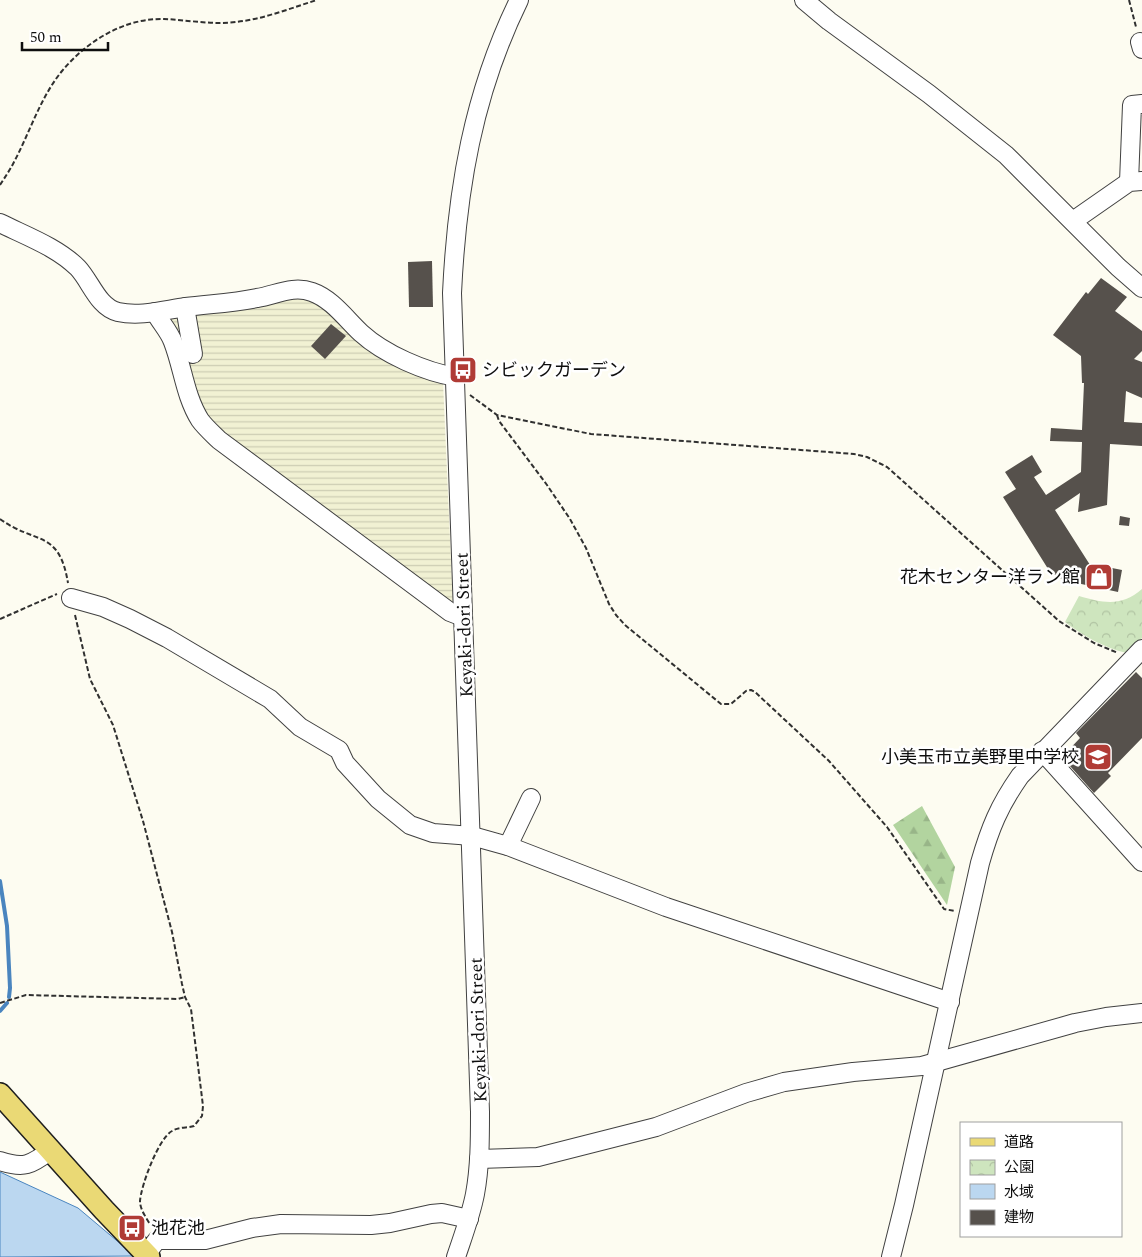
<svg xmlns="http://www.w3.org/2000/svg" width="1142" height="1257" viewBox="0 0 1142 1257" font-family="Spectral,'Noto Sans JP',serif">
	<style>
		.farmland { fill: url(#farmland-rules) }
		.forest { fill: url(#forest-firs) }
		.park { fill: url(#park-crowns) }
		.water { fill: #bbd7f0; stroke: #4a85bf }
		.lines { fill: none; stroke-linecap: round; stroke-linejoin: round }
		.stream { stroke: #4a85bf; stroke-width: 4 }
		.building { fill: #56514c }
		.minor-casing { stroke: #414141; stroke-width: 20 }
		.major-casing { stroke: #1f1f1f; stroke-width: 24 }
		.path { stroke: #303030; stroke-width: 2; stroke-dasharray: 5 2.5; stroke-linecap: butt }
		.minor { stroke: #fff; stroke-width: 18 }
		.major { stroke: #ead975; stroke-width: 21 }
		.labels { text-anchor: middle; stroke-width: 5; stroke-linejoin: round; paint-order: stroke }
		.poi-label { font-size: 18px; fill: #0e0e0e; stroke: #fff; text-anchor: start }
		.street-label { font-size: 18px; fill: #0e0e0e; stroke: #fff }
	</style>
	<defs>
		<pattern id="farmland-rules" width="6" height="5" patternUnits="userSpaceOnUse" patternTransform="scale(1.25)"><rect width="6" height="5" fill="#f1f1d3"/><path d="M0 2.5h6" fill="none" stroke="#cdcdb4"/></pattern>
		<pattern id="forest-firs" width="22" height="20" patternUnits="userSpaceOnUse" patternTransform="scale(1.25)"><rect width="22" height="20" fill="#b2d49f"/><path d="M5 1l3.5 6h-7zM16 11l3.5 6h-7z" fill="#98b588"/></pattern>
		<pattern id="park-crowns" width="20" height="18" patternUnits="userSpaceOnUse" patternTransform="scale(1.25)"><rect width="20" height="18" fill="#cee5be"/><path d="M2 6a3 3 0 1 1 6 0M12 15a3 3 0 1 1 6 0" fill="none" stroke="#b0c3a2"/></pattern>
	</defs>
	<rect width="100%" height="100%" fill="#fdfcf1"/>
	<path class="farmland" d="M308 295 443 382 453 607 237 449 200 412 164 314Z"/>
	<path class="forest" d="M922 806 955 867 947 905 893 825Z"/>
	<path class="park" d="M1142 589V638L1127 653C1106 649 1082 635 1065 622L1079 596C1103 603 1122 607 1142 589Z"/>
	<path class="water" d="M0 1172 78 1208 135 1256 0 1257Z"/>
	<g class="lines">
		<g class="stream">
			<path d="M0 881 7 926 10 988 9 997"/>
			<path d="M0 1011 7 1003"/>
		</g>
	</g>
	<g class="building">
		<path d="M432 261 433 307H409L408 262Z"/>
		<path d="M1101 278 1127 297 1115 311 1142 331V351L1134 359 1142 362V398L1126 391 1124 422 1142 423V446L1110 444 1107 505 1078 512 1080 493 1055 510 1099 579 1106 576 1102 566 1122 570 1118 592 1063 580 1050 572 1003 497 1016 489 1005 472 1032 455 1042 472 1034 477 1046 495 1081 472 1082 442 1050 441 1051 428 1082 430 1084 383H1082L1081 356 1053 335 1086 292 1088 294Z"/>
		<path d="M331 324 346 336 325 359 311 346Z"/>
		<path d="M1120 516 1130 518 1129 526 1119 525Z"/>
		<path d="M1136 672 1142 678V738L1108 773 1111 776 1094 793 1062 757 1080 738 1076 733Z"/>
	</g>
	<g class="lines">
		<defs>
			<g id="minor">
				<path d="M804 0 829 21 929 94 1006 155 1118 267 1142 288"/>
				<path d="M1140 42 1142 49"/>
				<path d="M1129 182 1132 105 1142 104"/>
				<path d="M1073 221 1129 182 1142 181"/>
				<path d="M0 223C26 236 57 247 78 268 91 282 98 307 118 312 140 317 164 310 186 307 209 304 233 303 257 298 276 295 293 285 312 292 332 299 346 319 361 333 384 354 425 372 456 377"/>
				<path d="M185 307 193 354"/>
				<path d="M155 312C160 322 169 331 173 342 183 368 185 396 200 420 205 427 213 434 219 440L450 612 463 617"/>
				<path d="M71 598 103 607 130 619 167 638 270 699 300 727 339 750 345 763 378 799 410 825 433 833 472 836 508 846 666 907 950 1002"/>
				<path d="M1042 751 1142 862"/>
				<path d="M508 846 531 798"/>
				<path d="M479 1159 538 1157 656 1127 746 1093 784 1082 853 1072 922 1066 1075 1023 1106 1017 1142 1013"/>
				<path d="M0 1161C24 1169 31 1165 51 1150"/>
				<path d="M144 1257 157 1240H205L252 1228 281 1224 371 1225 390 1223 431 1214 442 1213 469 1219"/>
				<path d="M456 1257C463 1236 471 1215 475 1194 480 1167 480 1139 480 1112L452 293C457 189 473 94 519 0"/>
				<path d="M891 1257 904 1205 980 863C990 828 999 806 1020 776L1142 649"/>
			</g>
			<path id="major" d="M0 1094 104 1210 149 1257"/>
		</defs>
		<use href="#minor" class="minor-casing"/>
		<use href="#major" class="major-casing"/>
		<g class="path">
			<path d="M1129 0 1136 27"/>
			<path d="M0 185C5 177 10 170 14 162 30 132 40 98 62 71 87 41 124 18 164 19 188 20 212 25 236 22 264 19 291 8 317 0"/>
			<path d="M470 395 497 415 591 434 854 454 867 457 887 467 1059 621 1094 643 1118 653"/>
			<path d="M497 415 499 421 547 485 570 519 586 548 609 604 616 615 625 625 721 704H731L746 691 751 690 755 692 829 761 887 827 944 909 955 911"/>
			<path d="M0 519C36 545 59 529 68 583"/>
			<path d="M75 615 90 679 113 725 143 821 172 932 182 984 185 997 191 1009 203 1106 202 1116 194 1126C187 1128 178 1127 172 1131 158 1139 141 1186 140 1201 140 1210 147 1219 151 1226"/>
			<path d="M0 619 57 594"/>
			<path d="M0 1003 26 995 178 999 185 997"/>
		</g>
		<use href="#minor" class="minor"/>
		<use href="#major" class="major"/>
	</g>
	<defs>
		<symbol id="bus-square" viewBox="-11 -11 22 22"><rect x="-9" y="-9" width="18" height="18" rx="4" fill="#b03b35" stroke="#fff"/><path d="M-5-6H5V4H4V6H2V4H-2V6H-4V4H-5ZM-3.5-4V0h7V-4ZM-3.5 1.2v1.5H-2V1.2ZM2 1.2v1.5H3.5V1.2Z" fill="#fff"/></symbol>
		<symbol id="shop-square" viewBox="-11 -11 22 22"><rect x="-9" y="-9" width="18" height="18" rx="4" fill="#b03b35" stroke="#fff"/><path d="M-5-2.5h2.3a2.7 3.5 0 0 1 5.4 0H5L5.5 6h-11ZM-1.5-2.5h3a1.5 2.3 0 0 0-3 0Z" fill="#fff"/></symbol>
		<symbol id="school-square" viewBox="-11 -11 22 22"><rect x="-9" y="-9" width="18" height="18" rx="4" fill="#b03b35" stroke="#fff"/><path d="M0-5L7-2L0 1L-7-2ZM-4 1L0 2.5L4 1V4Q0 6-4 4Z" fill="#fff"/></symbol>
	</defs>
	<g fill-rule="evenodd">
		<use href="#bus-square" x="447" y="354" width="32" height="32"/>
		<use href="#shop-square" x="1083" y="561" width="32" height="32"/>
		<use href="#school-square" x="1082" y="741" width="32" height="32"/>
		<use href="#bus-square" x="116" y="1212" width="32" height="32"/>
	</g>
	<g class="labels">
		<g class="poi-label">
			<text x="482" y="376">シビックガーデン</text>
			<text x="1080" y="583" text-anchor="end">花木センター洋ラン館</text>
			<text x="1079" y="763" text-anchor="end">小美玉市立美野里中学校</text>
			<text x="151" y="1234">池花池</text>
		</g>
		<g class="street-label">
			<text transform="translate(464 625) rotate(-92)" y="6">Keyaki-dori Street</text>
			<text transform="translate(478 1030) rotate(-92)" y="6">Keyaki-dori Street</text>
		</g>
	</g>
	<rect x="960" y="1122" width="162" height="115" fill="#ffffff" stroke="#9f9f9f"/>
	<rect x="970" y="1138" width="25" height="8" fill="#ead975" stroke="#9f9f9f"/>
	<text x="1004" y="1147" font-size="15" fill="#0e0e0e">道路</text>
	<rect x="970" y="1160" width="25" height="15" fill="url(#park-crowns)" stroke="#9f9f9f"/>
	<text x="1004" y="1172" font-size="15" fill="#0e0e0e">公園</text>
	<rect x="970" y="1184" width="25" height="15" fill="#bbd7f0" stroke="#9f9f9f"/>
	<text x="1004" y="1197" font-size="15" fill="#0e0e0e">水域</text>
	<rect x="970" y="1210" width="25" height="15" fill="#56514c" stroke="#9f9f9f"/>
	<text x="1004" y="1222" font-size="15" fill="#0e0e0e">建物</text>
	<path d="M22 42v8h86v-8" fill="none" stroke="#0e0e0e" stroke-width="2.5"/>
	<text x="30" y="42" font-size="15" fill="#0e0e0e" stroke="#ffffff" stroke-width="4" paint-order="stroke">50 m</text>
</svg>
